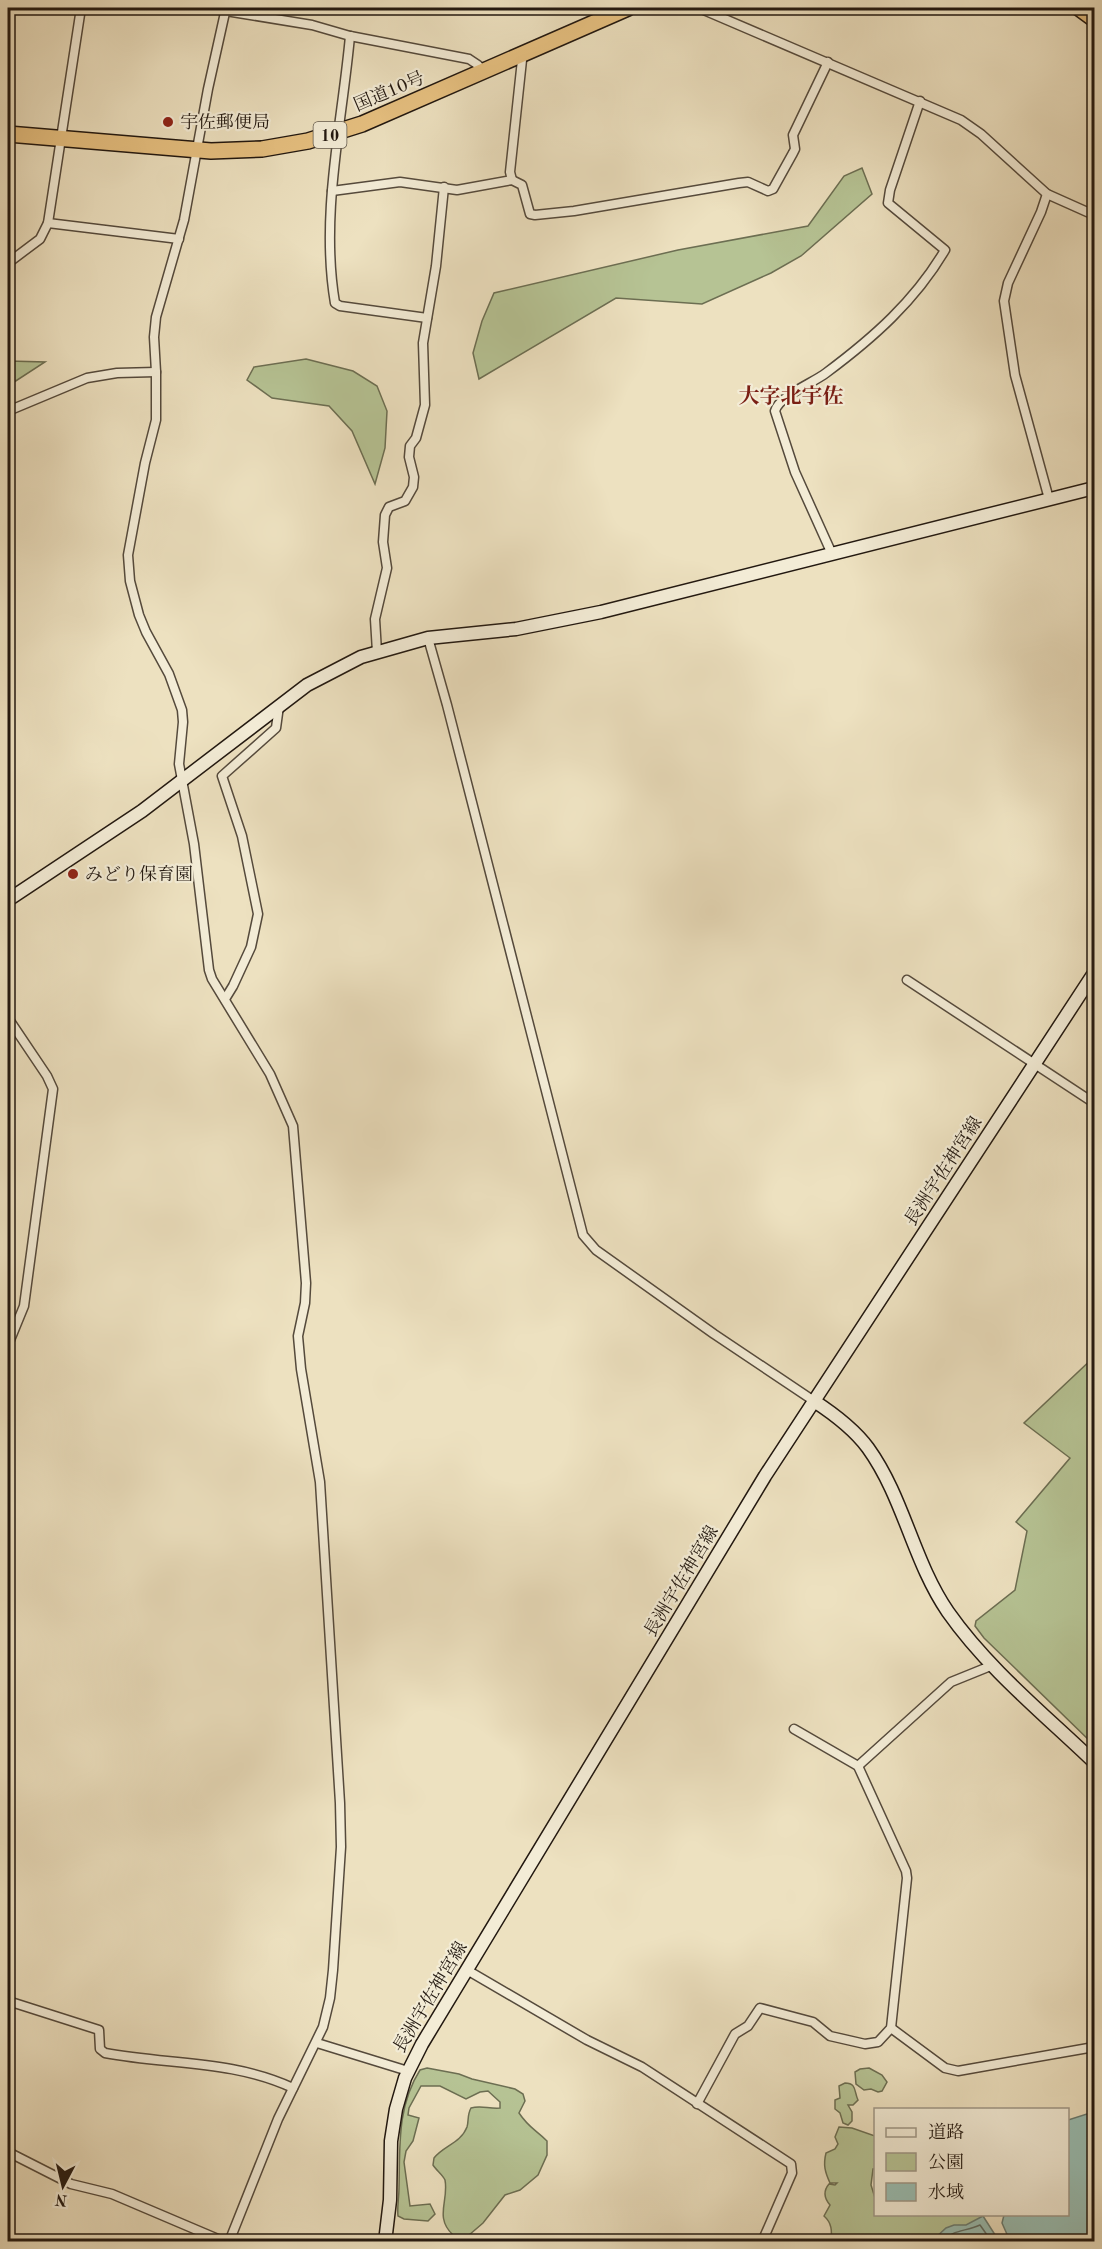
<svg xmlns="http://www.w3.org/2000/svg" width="1102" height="2249" viewBox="0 0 1102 2249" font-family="'Old Standard TT','Noto Serif JP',serif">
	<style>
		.green { fill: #b6c394; stroke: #6c6e52; stroke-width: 1.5 }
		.water { fill: #99beb3; stroke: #697c72; stroke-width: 1.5 }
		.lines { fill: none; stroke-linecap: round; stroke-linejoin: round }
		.shore { stroke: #5e6b62; stroke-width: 1.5 }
		.street-casing { stroke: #554a3c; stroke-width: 11 }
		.secondary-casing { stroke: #221810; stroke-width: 15 }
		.highway-casing { stroke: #221810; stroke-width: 18 }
		.street { stroke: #f3ecd6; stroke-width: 8 }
		.secondary { stroke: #f3ecd6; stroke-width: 12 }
		.highway { stroke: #e6c080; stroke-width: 15 }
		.poi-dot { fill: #8f2418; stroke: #f3ecd6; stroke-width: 2 }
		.labels { text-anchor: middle; stroke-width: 4.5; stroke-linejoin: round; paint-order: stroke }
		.shield { fill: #f3ecd6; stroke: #61584b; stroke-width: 1.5 }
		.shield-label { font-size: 16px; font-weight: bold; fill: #221810 }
		.street-label { font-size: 18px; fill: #221810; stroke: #f3ecd6 }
		.poi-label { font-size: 18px; fill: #221810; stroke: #f3ecd6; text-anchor: start }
		.quarter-label { font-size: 21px; font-weight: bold; fill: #7a1f14; stroke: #f3ecd6 }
	</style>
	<rect width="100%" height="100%" fill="#ede1c0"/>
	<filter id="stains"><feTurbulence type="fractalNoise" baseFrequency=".00333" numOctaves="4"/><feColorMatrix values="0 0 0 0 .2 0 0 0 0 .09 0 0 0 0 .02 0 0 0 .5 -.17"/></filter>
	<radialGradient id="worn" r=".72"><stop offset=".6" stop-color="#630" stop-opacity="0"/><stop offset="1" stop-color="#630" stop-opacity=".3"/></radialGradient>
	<g class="green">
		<path d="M862 168 872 194 801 256 771 273 702 304 616 298 479 379 473 353 482 321 494 293 678 250 808 226 844 176Z"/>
		<path d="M306 359 353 371 377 386 387 411 385 448 375 484 352 431 329 406 272 398 247 380 254 367Z"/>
		<path d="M8 361 45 362 8 386Z"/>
		<path d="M1094 1357V1745L984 1638 975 1626 976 1621 1015 1590 1027 1531 1016 1522 1070 1458 1024 1423Z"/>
		<path d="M427 2068 459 2074 472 2079 515 2089 523 2094 525 2101 519 2113C529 2128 535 2129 547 2141V2155L538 2175 520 2190 505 2195 483 2223 469 2235H453C434 2217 449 2201 445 2180 443 2175 436 2170 433 2165L434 2158C443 2146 461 2143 467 2127 469 2120 467 2115 471 2108 481 2105 489 2109 500 2108V2102L488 2091 480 2092 466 2099 440 2086H421L409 2108 408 2115 419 2118 413 2141 406 2151 404 2162 410 2206 430 2204 435 2214 428 2221 404 2219 398 2216C397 2206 399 2198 399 2188 400 2147 397 2106 420 2070Z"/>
		<path d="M869 2068 882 2075 887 2082 882 2091 878 2092 871 2089 864 2090 856 2084 855 2072 860 2069Z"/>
		<path d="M845 2083C857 2083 854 2092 858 2100L853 2105H848L852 2112V2121L848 2125 843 2123 840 2113 835 2109V2100L840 2098 839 2086Z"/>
		<path d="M839 2127 852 2128 875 2136V2169H873L871 2185 875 2198 876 2214 984 2215 981 2221 938 2241H831C832 2231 832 2223 824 2216L830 2205C824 2198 823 2191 829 2184L835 2185 837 2183H830C825 2172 823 2165 826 2153L835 2149 838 2144 835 2137Z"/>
	</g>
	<g class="water">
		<path d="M1090 2113 1094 2114V2241H1010L1002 2223 1004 2215 1068 2214V2120Z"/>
		<path d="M983 2216 999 2241H932L946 2228 954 2225H966Z"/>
	</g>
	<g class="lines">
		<path class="shore" d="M941 2242C954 2229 964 2232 980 2225L992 2242"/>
		<defs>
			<g id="street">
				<path d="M226 8 208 89 184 220 156 317 154 337 156 372V420L145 463 128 555 130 581 139 615 146 632 169 674 182 710 183 722 179 764 194 844 209 970 212 979 270 1074 293 1126 306 1283 305 1303 298 1336 301 1369 320 1482 340 1803 341 1847 333 1970 330 1998 323 2027 278 2119 229 2242"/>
				<path d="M699 8 961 120 981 134 1047 194 1094 215"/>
				<path d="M226 11 312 25 350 36 469 59 478 65 482 71"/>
				<path d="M350 36C342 124 320 215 335 303L340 306 427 318"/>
				<path d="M512 180 510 172 522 60 519 55"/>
				<path d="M332 191 400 182 457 190 512 180 522 185 530 214 535 215 574 211 739 183 748 182 768 191 773 189 793 153 795 149 793 135 828 62"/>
				<path d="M1047 194 1041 212 1008 283 1004 301 1015 375 1049 499"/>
				<path d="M48 223 179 239"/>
				<path d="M8 263 40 239 48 223 81 8"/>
				<path d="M8 411 87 378 117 373 156 372"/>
				<path d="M832 554 795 472 775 411C779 396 813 383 826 373 873 338 915 301 945 250L888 203 890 190 920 101"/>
				<path d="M428 638 447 705 583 1235 596 1250 714 1334 814 1401"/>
				<path d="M377 652 375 619 387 568 383 542 385 515 389 507 405 501 413 487 414 477 409 457 410 446 416 438 425 405 423 343 436 266 444 187"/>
				<path d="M907 980 1094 1103"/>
				<path d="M225 999 233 986 251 947 258 914 242 836 222 776 276 728 279 706"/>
				<path d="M8 1018 47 1076 53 1089 24 1306 8 1345"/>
				<path d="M858 1766 951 1682 993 1665"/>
				<path d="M467 1970 587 2040 642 2067 791 2164 792 2173 762 2242"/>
				<path d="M8 2001 99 2030 100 2049 105 2053C169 2065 233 2060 293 2088"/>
				<path d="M891 2028 945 2068 958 2071 1094 2047"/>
				<path d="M317 2043 408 2071"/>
				<path d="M697 2104 735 2034 748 2026 760 2008 813 2022 830 2036 865 2044 878 2042 891 2028 907 1878 906 1871 858 1766 794 1729"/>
				<path d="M8 2152 71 2184 112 2194 225 2242"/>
			</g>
			<g id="secondary">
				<path d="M8 900 142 811 307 685 361 657 428 638 516 629 601 612 1094 488"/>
				<path d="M814 1401C834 1414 854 1429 868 1448 904 1498 913 1561 948 1612 988 1669 1044 1714 1094 1762"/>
				<path d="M385 2242 390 2200 391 2141 396 2109 405 2078 422 2044 765 1476 1094 973"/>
			</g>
			<g id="highway">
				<path d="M1079 8 1094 19"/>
				<path d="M8 134 211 151 262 149 308 141 362 124 628 8"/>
			</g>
		</defs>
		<use href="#street" class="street-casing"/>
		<use href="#secondary" class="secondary-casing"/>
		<use href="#highway" class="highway-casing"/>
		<use href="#street" class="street"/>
		<use href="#secondary" class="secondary"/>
		<use href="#highway" class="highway"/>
	</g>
	<g class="poi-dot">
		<circle cx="168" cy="122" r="6"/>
		<circle cx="73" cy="874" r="6"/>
	</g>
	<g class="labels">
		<rect class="shield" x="313.5" y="122" width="33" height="26" rx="4.5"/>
		<g class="shield-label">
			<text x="330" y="141">10</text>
		</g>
		<g class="street-label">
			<text transform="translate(389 91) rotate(-23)" y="6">国道10号</text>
			<text transform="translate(943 1171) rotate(-57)" y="6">長洲宇佐神宮線</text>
			<text transform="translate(681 1581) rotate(-59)" y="6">長洲宇佐神宮線</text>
			<text transform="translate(430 1997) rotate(-59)" y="6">長洲宇佐神宮線</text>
		</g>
		<g class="poi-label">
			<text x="180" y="128">宇佐郵便局</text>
			<text x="85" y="880">みどり保育園</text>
		</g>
		<g class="quarter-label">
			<text x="791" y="403">大字北宇佐</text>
		</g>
	</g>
	<rect width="1102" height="2249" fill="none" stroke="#ede1c0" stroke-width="30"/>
	<rect x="9" y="9" width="1084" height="2231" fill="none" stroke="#221810" stroke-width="3"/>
	<rect x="15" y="15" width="1072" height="2219" fill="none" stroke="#221810" stroke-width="1.5"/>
	<rect x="874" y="2108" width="195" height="108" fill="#f3ecd6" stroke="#9f9787" stroke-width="1.5"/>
	<rect x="886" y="2128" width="30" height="9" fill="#f3ecd6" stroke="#9f9787" stroke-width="1.5"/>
	<text x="928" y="2138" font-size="18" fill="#221810">道路</text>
	<rect x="886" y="2153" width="30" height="18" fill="#b6c394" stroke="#9f9787" stroke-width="1.5"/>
	<text x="928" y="2168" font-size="18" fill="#221810">公園</text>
	<rect x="886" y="2183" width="30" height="18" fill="#99beb3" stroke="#9f9787" stroke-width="1.5"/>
	<text x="928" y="2198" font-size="18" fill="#221810">水域</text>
	<g transform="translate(63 2186) rotate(187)" stroke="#f3ecd6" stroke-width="4.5" paint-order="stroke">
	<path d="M0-4.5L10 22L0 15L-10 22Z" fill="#221810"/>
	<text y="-9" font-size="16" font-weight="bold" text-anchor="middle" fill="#221810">N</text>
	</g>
	<rect width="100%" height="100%" filter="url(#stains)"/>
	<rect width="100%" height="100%" fill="url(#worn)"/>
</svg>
